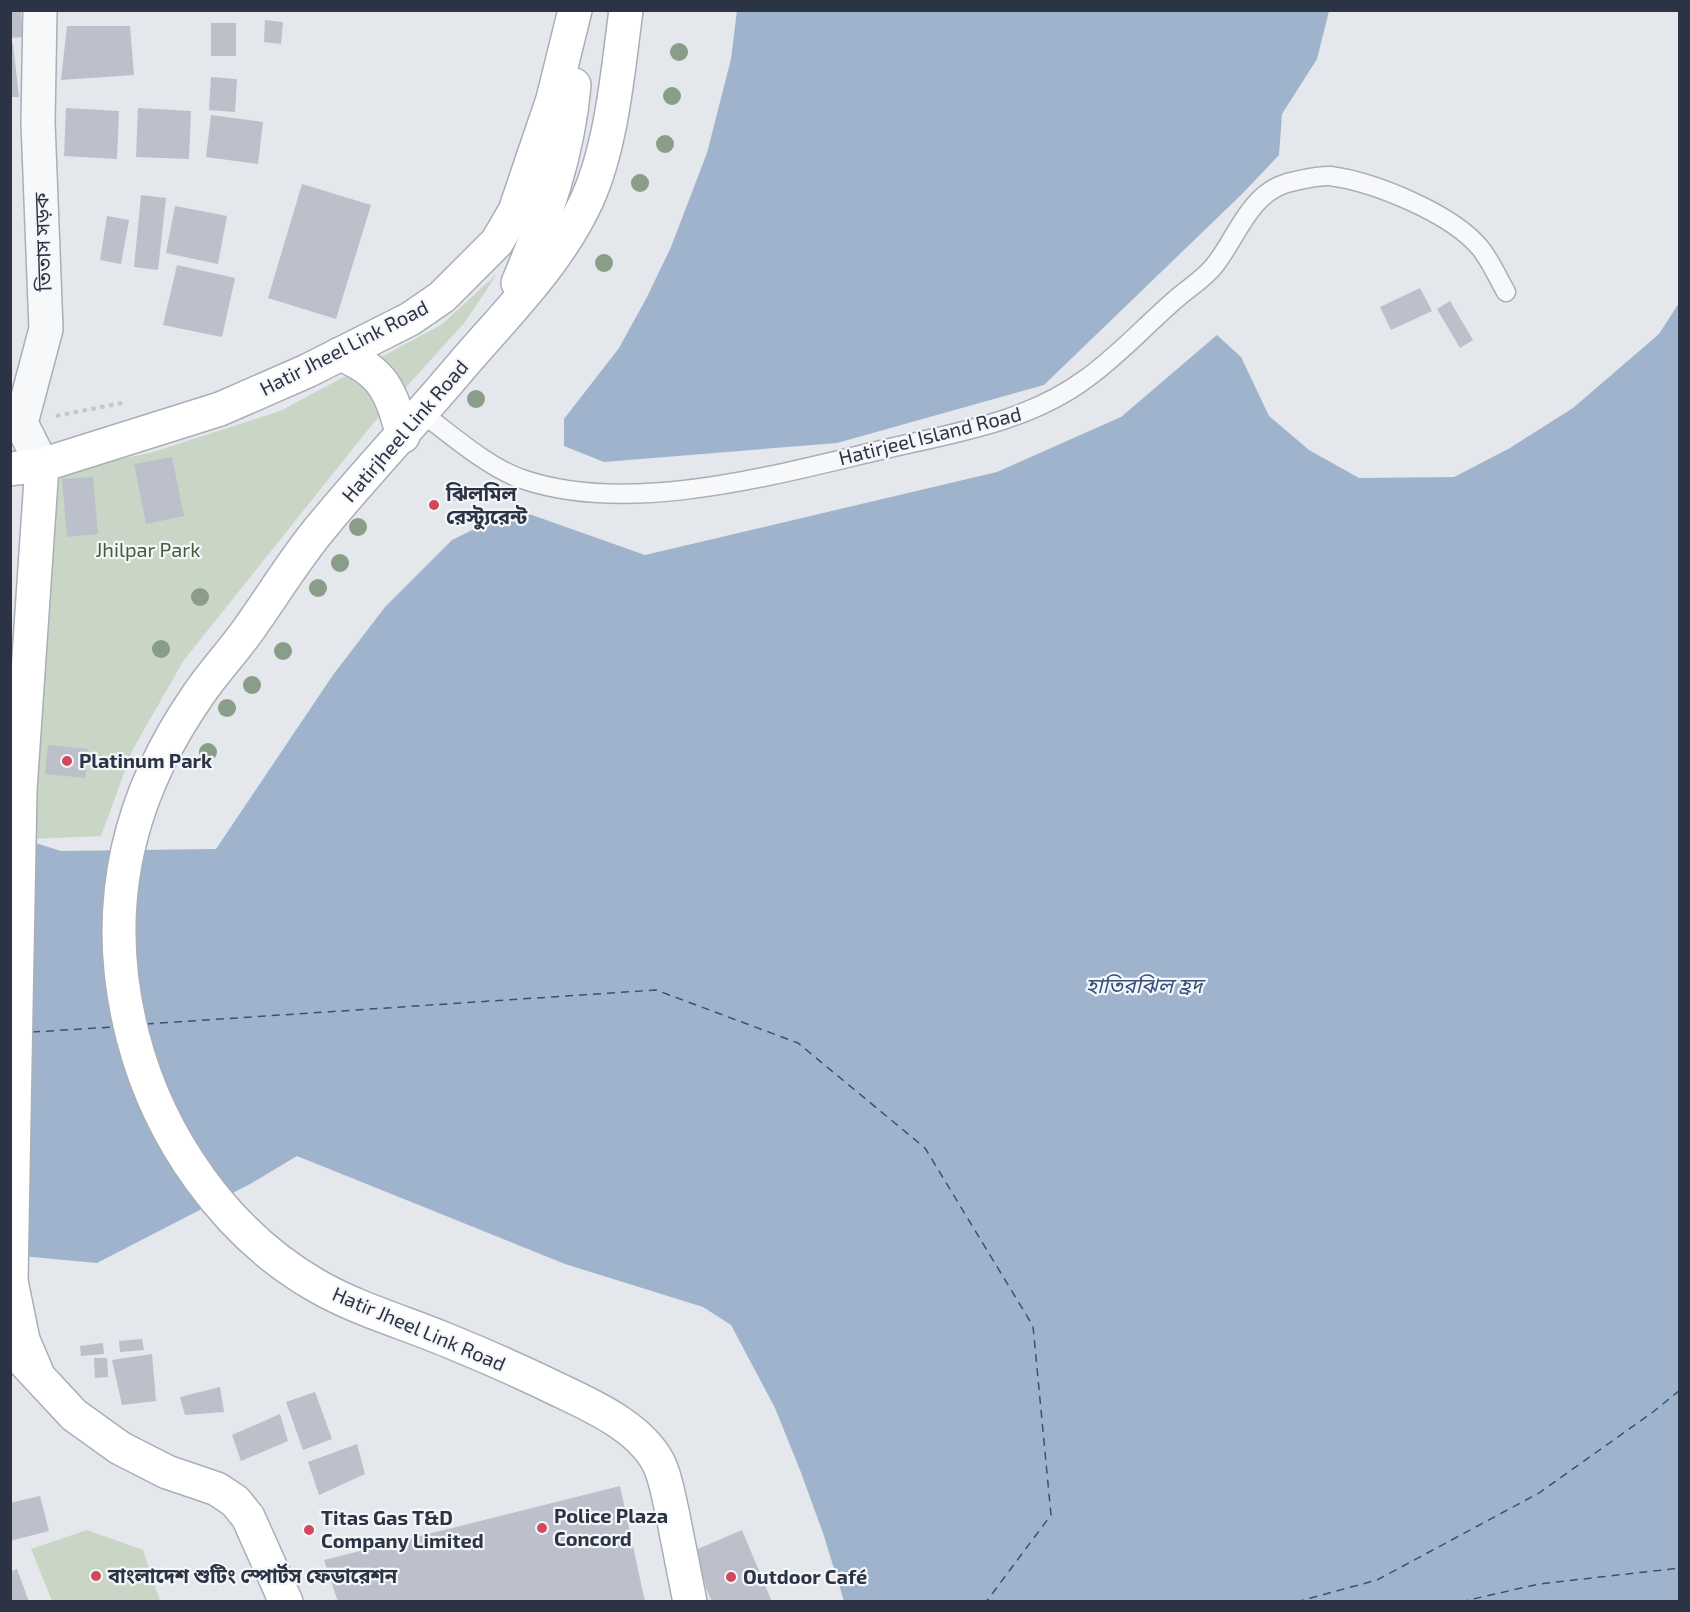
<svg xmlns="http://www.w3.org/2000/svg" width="1690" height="1612" viewBox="0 0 1690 1612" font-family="'Exo 2','Noto Sans Bengali',sans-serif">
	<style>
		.green { fill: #c9d6c5 }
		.water { fill: #9fb4cc }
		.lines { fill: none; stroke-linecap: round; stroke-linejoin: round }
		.ferry { stroke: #34527a; stroke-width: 1.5; stroke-dasharray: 8 6; stroke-linecap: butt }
		.building { fill: #bbc0ca }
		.lane-casing { stroke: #a9aeb7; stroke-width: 21 }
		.street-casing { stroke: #a9aeb7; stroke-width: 36 }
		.secondary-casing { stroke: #a9aeb7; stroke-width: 36 }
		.path { stroke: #c2c5cb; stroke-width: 4; stroke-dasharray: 4.5 4.5; stroke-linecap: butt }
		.lane { stroke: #f7f8fa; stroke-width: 18 }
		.street { stroke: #f7f8fa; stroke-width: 33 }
		.secondary { stroke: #fff; stroke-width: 33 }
		.tree { fill: #899d89 }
		.poi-dot { fill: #d1495b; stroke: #f4f6f9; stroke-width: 2 }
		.labels { text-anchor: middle; stroke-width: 4.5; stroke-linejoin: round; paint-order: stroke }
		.street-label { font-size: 20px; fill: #2b3445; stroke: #f4f6f9 }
		.poi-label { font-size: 20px; font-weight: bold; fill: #2b3445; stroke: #f4f6f9; text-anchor: start }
		.park-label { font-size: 20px; fill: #3f6138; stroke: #f4f6f9 }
		.water-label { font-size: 21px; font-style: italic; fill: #34527a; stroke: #f4f6f9 }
	</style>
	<rect width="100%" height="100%" fill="#e4e7ec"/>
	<g class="green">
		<path d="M497 274 465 322 371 426 184 660 133 749 101 836 30 839 48 641 58 468 90 465 150 453 280 411 441 325Z"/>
		<path d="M87 1530 143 1550 160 1601H52L31 1549Z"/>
	</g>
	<g class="water">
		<path d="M737 10H1329V11L1317 59 1282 114 1279 155 1242 194 1044 385 837 443 604 462 564 446V419L619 348 647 297 671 247 707 153 731 59Z"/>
		<path d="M1679 303V1601H844L823 1533 800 1470 775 1408 731 1325 703 1307 565 1264 297 1156 252 1183 97 1263 11 1255 10 835 61 851 216 849 333 675 385 607 452 540 515 509 645 555 997 472 1121 417 1217 335 1241 357 1269 416 1309 450 1359 478 1454 477 1510 448 1573 408 1659 334Z"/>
	</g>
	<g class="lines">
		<g class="ferry">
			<path d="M146 1024 656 990 798 1043 925 1148 1033 1326 1051 1515 986 1602"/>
			<path d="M32 1032 114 1027"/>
			<path d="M1296 1602 1377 1580 1539 1493 1653 1412 1680 1390"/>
			<path d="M1460 1602 1539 1584 1680 1568"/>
		</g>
	</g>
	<g class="building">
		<path d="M10 10H21L23 37 10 38Z"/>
		<path d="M265 20 283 22 281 44 264 42Z"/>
		<rect x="211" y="23" width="25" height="33"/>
		<path d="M67 26H130L134 75 61 80Z"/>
		<path d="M10 44H13L19 97H10Z"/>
		<path d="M211 77 237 79 235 112 209 110Z"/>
		<path d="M66 108 119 111 117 159 64 156Z"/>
		<path d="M138 108 191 111 189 159 136 157Z"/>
		<path d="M211 115 263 122 258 164 206 157Z"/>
		<path d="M302 184 371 205 336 319 268 298Z"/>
		<path d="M141 195 166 198 158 270 134 267Z"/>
		<path d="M175 206 227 216 218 264 166 253Z"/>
		<path d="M107 216 129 220 121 264 100 260Z"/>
		<path d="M177 265 235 278 222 337 163 325Z"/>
		<path d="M1420 288 1432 311 1391 330 1380 307Z"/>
		<path d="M1450 301 1473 340 1460 348 1437 309Z"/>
		<path d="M172 457 184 516 146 524 134 464Z"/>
		<path d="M93 477 98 534 67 537 62 479Z"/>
		<path d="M48 745 88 749 85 778 45 774Z"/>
		<path d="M142 1339 144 1350 120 1352 119 1341Z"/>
		<path d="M103 1343 104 1354 81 1356 80 1346Z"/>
		<path d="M152 1354 156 1401 122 1405 112 1360Z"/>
		<path d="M94 1358H107L108 1377 95 1378Z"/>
		<path d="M220 1387 224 1412 185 1415 180 1397Z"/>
		<path d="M315 1392 332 1439 303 1450 286 1402Z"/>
		<path d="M280 1414 288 1441 241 1461 232 1435Z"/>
		<path d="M357 1444 365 1474 319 1495 308 1462Z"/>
		<path d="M620 1486 645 1602H338L324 1560Z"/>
		<path d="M40 1496 49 1531 10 1541V1503Z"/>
		<path d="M742 1530 772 1602H712L691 1552Z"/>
		<path d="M17 1569 29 1602H10V1572Z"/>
	</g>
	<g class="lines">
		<defs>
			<path id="lane" d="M422 413C450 434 489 468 522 479 629 516 774 475 881 450 952 433 1027 423 1087 378 1119 355 1146 325 1176 299 1188 288 1204 279 1214 266 1237 238 1248 195 1287 183 1299 180 1318 175 1330 176 1375 182 1453 214 1481 249 1491 262 1498 278 1506 292"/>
			<path id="street" d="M40 10 38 122 46 329 21 423 42 465"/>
			<g id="secondary">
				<path d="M626 10C618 70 612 145 587 200 558 263 508 312 464 363 418 418 368 470 323 525 295 558 272 597 246 633 230 655 211 675 196 698 124 803 101 914 133 1037 159 1138 226 1234 317 1286 359 1310 404 1322 449 1341 486 1356 524 1373 561 1391 595 1407 640 1428 658 1462 666 1477 668 1495 672 1511 678 1541 684 1571 690 1602"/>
				<path d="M518 283C545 219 568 155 574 85"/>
				<path d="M340 354C384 371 391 392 403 436"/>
				<path d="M10 469 42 465 220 409 307 371 410 319 442 297 497 242 515 211 553 99 575 10"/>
				<path d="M20 1357 74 1415 120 1448 167 1472 217 1489 235 1501 248 1517 286 1602"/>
				<path d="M37 1373 23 1340 11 1281 20 790 42 465"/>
			</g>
		</defs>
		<use href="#lane" class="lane-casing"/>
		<use href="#street" class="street-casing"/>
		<use href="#secondary" class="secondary-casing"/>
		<path class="path" d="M56 416 122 403"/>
		<use href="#lane" class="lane"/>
		<use href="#street" class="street"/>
		<use href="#secondary" class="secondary"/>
	</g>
	<g class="tree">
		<circle cx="679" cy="52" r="9"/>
		<circle cx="672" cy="96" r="9"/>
		<circle cx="665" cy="144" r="9"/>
		<circle cx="640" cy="183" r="9"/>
		<circle cx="604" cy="263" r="9"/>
		<circle cx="476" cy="399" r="9"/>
		<circle cx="458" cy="492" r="9"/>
		<circle cx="358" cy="527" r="9"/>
		<circle cx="340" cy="563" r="9"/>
		<circle cx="318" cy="588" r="9"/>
		<circle cx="200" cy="597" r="9"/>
		<circle cx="161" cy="649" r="9"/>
		<circle cx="283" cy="651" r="9"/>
		<circle cx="252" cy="685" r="9"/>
		<circle cx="227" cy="708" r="9"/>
		<circle cx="208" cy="752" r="9"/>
	</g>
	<g class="poi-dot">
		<circle cx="434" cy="505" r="6"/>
		<circle cx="67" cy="761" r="6"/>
		<circle cx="542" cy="1528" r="6"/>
		<circle cx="309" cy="1530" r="6"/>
		<circle cx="96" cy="1576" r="6"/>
		<circle cx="731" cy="1577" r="6"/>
	</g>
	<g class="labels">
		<g class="street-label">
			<text transform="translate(43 242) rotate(-92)" y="7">তিতাস সড়ক</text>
			<text transform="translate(344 348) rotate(-27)" y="7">Hatir Jheel Link Road</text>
			<text transform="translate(405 431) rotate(-49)" y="7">Hatirjheel Link Road</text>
			<text transform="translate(930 436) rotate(-14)" y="7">Hatirjeel Island Road</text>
			<text transform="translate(419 1329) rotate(23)" y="7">Hatir Jheel Link Road</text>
		</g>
		<g class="poi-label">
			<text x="446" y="501">ঝিলমিল<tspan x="446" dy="23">রেস্ট্যুরেন্ট</tspan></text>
			<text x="79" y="768">Platinum Park</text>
			<text x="554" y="1523">Police Plaza<tspan x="554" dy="23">Concord</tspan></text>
			<text x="321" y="1525">Titas Gas T&amp;D<tspan x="321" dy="23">Company Limited</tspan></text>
			<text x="108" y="1583">বাংলাদেশ শুটিং স্পোর্টস ফেডারেশন</text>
			<text x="743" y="1584">Outdoor Café</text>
		</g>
		<g class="park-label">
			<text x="148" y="557">Jhilpar Park</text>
		</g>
		<g class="water-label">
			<text x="1144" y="993">হাতিরঝিল হ্রদ</text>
		</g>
	</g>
	<rect width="1690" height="1612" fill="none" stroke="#2b3445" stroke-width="24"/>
</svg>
